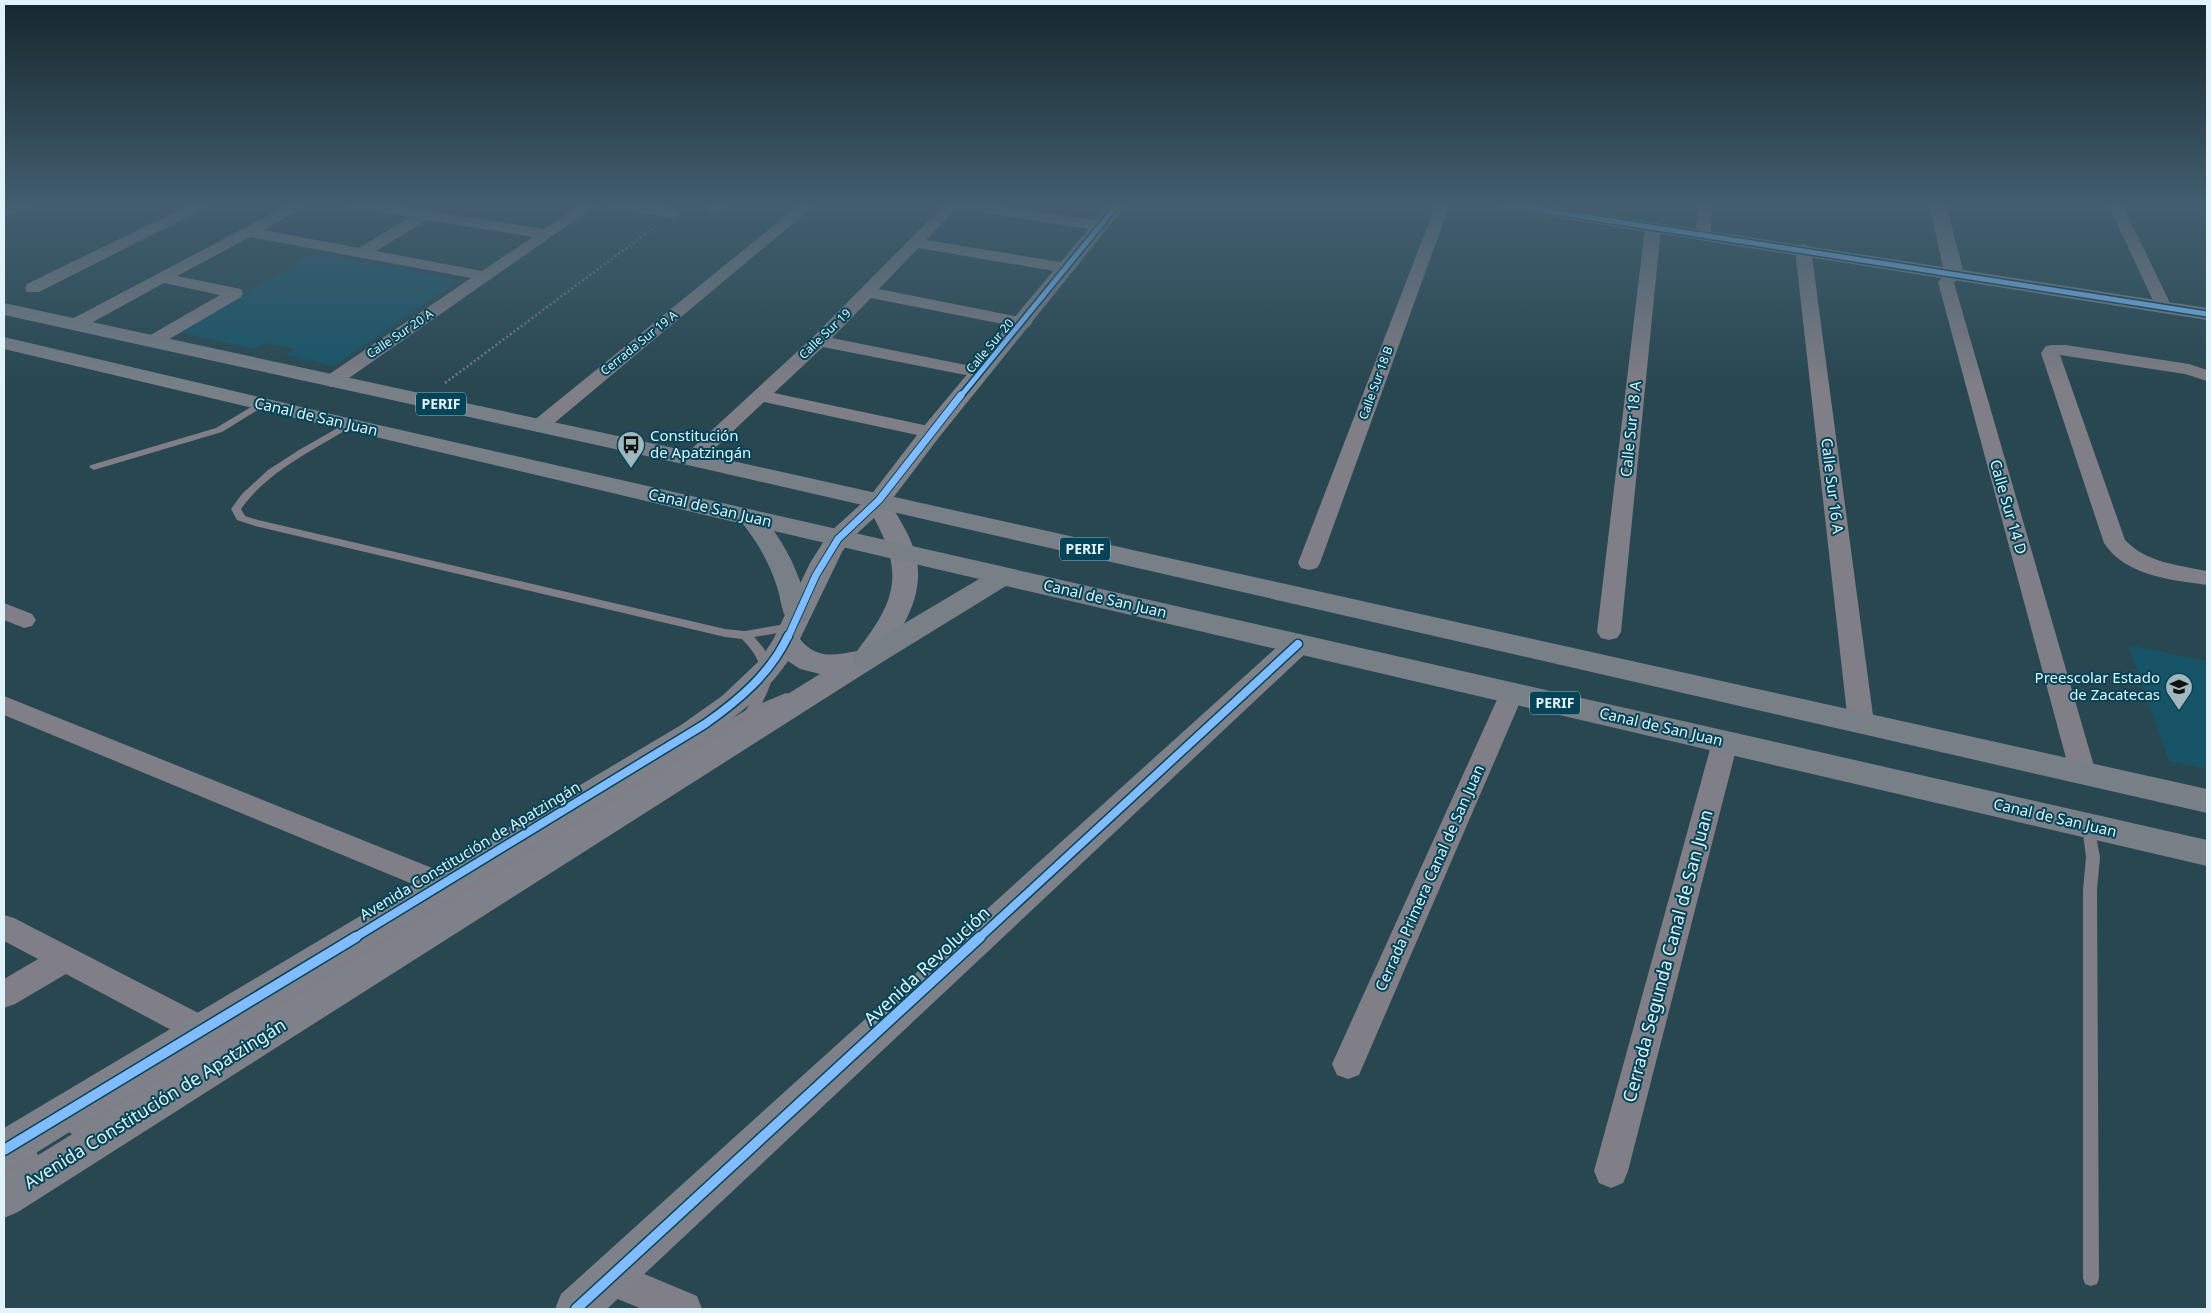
<svg xmlns="http://www.w3.org/2000/svg" width="2211" height="1313" viewBox="0 0 2211 1313" font-family="'Noto Sans',sans-serif">
	<style>
		.built { fill: #185468 }
		.lines { fill: none; stroke-linecap: round; stroke-linejoin: round }
		.path { stroke: #747d83; stroke-width: 2.5; stroke-dasharray: 2 2.5; stroke-linecap: butt }
		.lane { fill: #807e86; fill-rule: evenodd }
		.street { fill: #807e86; fill-rule: evenodd }
		.secondary { fill: #7e8189; fill-rule: evenodd }
		.primary { fill: #787f87; fill-rule: evenodd }
		.cycleway-far3-casing { stroke: #054457; stroke-width: 8 }
		.cycleway-far2-casing { stroke: #054457; stroke-width: 9 }
		.cycleway-far1-casing { stroke: #054457; stroke-width: 11 }
		.cycleway-casing { stroke: #054457; stroke-width: 13 }
		.cycleway-far3 { stroke: #80bcff; stroke-width: 5 }
		.cycleway-far2 { stroke: #80bcff; stroke-width: 7 }
		.cycleway-far1 { stroke: #80bcff; stroke-width: 8 }
		.cycleway { stroke: #80bcff; stroke-width: 10 }
		.labels { text-anchor: middle; stroke-width: 4; stroke-linejoin: round; paint-order: stroke }
		.far-street-label { font-size: 12px; fill: #e1f3fa; stroke: #054457 }
		.shield { fill: #054457; stroke: #9fbec9; stroke-width: 1 }
		.shield-label { font-size: 14px; font-weight: bold; fill: #e1f3fa }
		.street-label { font-size: 15px; fill: #e1f3fa; stroke: #054457 }
		.poi-label { font-size: 15px; fill: #e1f3fa; stroke: #054457; text-anchor: start }
		.near-street-label { font-size: 18px; fill: #e1f3fa; stroke: #054457 }
	</style>
	<rect width="100%" height="100%" fill="#284750"/>
	<g class="built">
		<path d="M315 252 460 280 334 366 286 355 294 349 265 343 255 349 180 332Z"/>
		<path d="M2128 645 2207 661V769L2169 761Z"/>
	</g>
	<g class="lines">
		<path class="path" d="M445 383 652 229"/>
		<g class="lane">
			<path d="M261 401 265 404 264 406 222 432 97 469 94 470 89 467 91 465 216 428Z"/>
			<path d="M348 422 353 425 351 427C312 451 268 471 241 509L245 516 258 520 725 629 745 631 791 623 795 624 796 627 795 630 754 637C776 660 777 675 762 703L786 693 790 694 792 697 790 700 754 716 76 1136 70 1133 68 1128 70 1123 746 710C764 679 768 666 742 639L725 637 255 526 237 520 231 509 242 494 268 470 299 450Z"/>
			<path d="M2088 821 2093 822 2094 826 2100 857 2097 890 2099 1278 2097 1284 2091 1286 2085 1284 2083 1278V890L2086 857 2082 826 2083 822Z"/>
			<path d="M30 1148 36 1150 38 1156 36 1162 4 1180V1163Z"/>
		</g>
		<g class="street">
			<path d="M191 204H209L207 207 39 292H27L25 288 27 284Z"/>
			<path d="M290 204H307L305 207 263 230 359 248 410 217 356 208 351 207 349 204H381L544 229 582 204H598L339 385 332 387 325 385 323 381 325 377 471 278 250 237 177 276 241 289 243 293 241 297 159 345 153 346 147 345 144 341 147 337 220 295 164 283 82 328H70L67 324 70 320ZM427 220 533 237 482 271 376 251Z"/>
			<path d="M607 204C629 201 656 204 678 210L681 213 678 216 673 218 614 208 609 207Z"/>
			<path d="M712 204H728C724 211 717 214 709 212L706 209Z"/>
			<path d="M800 204H816L546 430 539 432 532 430 529 426 532 422Z"/>
			<path d="M945 204H985L1100 221 1105 223 1108 226 1105 229 1100 231 957 208 926 240 1066 263 1072 265 1074 268 1072 271 1066 273 918 248 879 289 1029 319 1032 323 1029 327 1023 328 871 298 832 338 981 368 987 369 990 373 987 377 981 378 823 347 774 393 938 428 941 432 938 436 931 438 764 402 699 463 692 465 685 463 682 459 685 455 813 337Z"/>
			<path d="M1436 204H1450L1320 563 1317 568 1309 570 1301 568 1298 563Z"/>
			<path d="M1698 204H1712L1711 235 1709 238H1697L1695 235Z"/>
			<path d="M2108 204H2122L2172 307 2170 311H2158L2156 307Z"/>
			<path d="M1653 222 1658 224 1661 227 1621 632 1617 638 1609 640 1601 638 1597 632 1645 227 1648 224Z"/>
			<path d="M1803 244 1809 246 1811 249 1874 723 1870 730 1861 732 1852 730 1848 723 1795 249 1797 246Z"/>
			<path d="M1954 269 1960 271 1962 274 1954 283 2096 773 2092 780 2083 783 2074 780 2070 773 1938 282 1948 271Z"/>
			<path d="M2052 345H2066L2189 364 2207 370V381L2185 374 2060 355 2125 540C2147 563 2178 565 2207 571V585C2172 580 2125 576 2104 543L2041 353 2046 346Z"/>
			<path d="M4 603 32 614 36 620 32 626 24 628 4 620Z"/>
			<path d="M1512 684 1521 687 1524 693 1359 1075 1348 1079 1337 1075 1332 1064 1337 1053 1500 693 1503 687Z"/>
			<path d="M4 696 452 876 456 884 452 892 442 896 432 892 4 715Z"/>
			<path d="M1725 732 1734 735 1738 742 1628 1171 1623 1183 1611 1188 1599 1183 1594 1171 1712 742 1716 735Z"/>
			<path d="M4 915 14 918 212 1020 217 1030 212 1040 201 1044 190 1040 66 974 15 1004 4 1008V979L38 959 4 941Z"/>
			<path d="M611 1260 697 1296 702 1309H642L598 1291 593 1278 598 1265Z"/>
		</g>
		<g class="secondary">
			<path d="M9 204H31L28 208 4 217V206Z"/>
			<path d="M1109 204H1127L940 436 890 502C898 518 909 533 914 550 929 594 900 633 876 666L18 1212 4 1218V1176L820 674 800 669 788 661C765 695 735 718 701 741L18 1164 4 1169V1128L681 725 722 696 759 661 773 640 810 563 829 533 871 495 924 426ZM874 518C905 575 895 602 857 651 834 655 817 660 800 639L842 552 851 539Z"/>
			<path d="M1494 204H1533L1943 267 1929 204H1946L1963 270 2207 308V320L1503 209 1497 208Z"/>
			<path d="M1298 634 1308 637 1312 644 1308 651 607 1309H555L561 1294 1288 637Z"/>
		</g>
		<g class="primary">
			<path d="M4 303 692 452 2207 789V813L692 466 4 315Z"/>
			<path d="M4 337 348 418 2207 840V866L1006 586 876 666 866 669 856 666 852 659 856 652 979 579 774 531C792 557 803 584 810 615L806 621 797 624 788 621C781 611 781 599 777 587 770 564 758 543 743 524L4 349Z"/>
		</g>
		<defs>
			<g id="cycleway-far3">
				<path d="M1503 204 2207 314"/>
				<path d="M960 397 1118 204"/>
			</g>
			<path id="cycleway-far2" d="M788 637 816 575 838 539 879 500 961 395"/>
			<g id="cycleway-far1">
				<path d="M354 938 705 724C739 700 770 674 788 636"/>
				<path d="M979 938 1298 644"/>
			</g>
			<g id="cycleway">
				<path d="M4 1150 356 937"/>
				<path d="M576 1309 980 937"/>
			</g>
		</defs>
		<use href="#cycleway-far3" class="cycleway-far3-casing"/>
		<use href="#cycleway-far2" class="cycleway-far2-casing"/>
		<use href="#cycleway-far1" class="cycleway-far1-casing"/>
		<use href="#cycleway" class="cycleway-casing"/>
		<use href="#cycleway-far3" class="cycleway-far3"/>
		<use href="#cycleway-far2" class="cycleway-far2"/>
		<use href="#cycleway-far1" class="cycleway-far1"/>
		<use href="#cycleway" class="cycleway"/>
	</g>
	<linearGradient id="sky" x2="0" y2="1"><stop stop-color="#16272c"/><stop offset="0.53" stop-color="#425e6f"/><stop offset="1" stop-color="#425e6f" stop-opacity="0"/></linearGradient>
	<rect width="2211" height="387" fill="url(#sky)"/>
	<defs>
		<symbol id="bus-pin" viewBox="-11 -11 22 30"><path d="M0 17L-7.5 6A9.5 9.5 0 1 1 7.5 6Z" fill="#a0b7be" stroke="#054457"/><path d="M-5-6H5V4H4V6H2V4H-2V6H-4V4H-5ZM-3.5-4V0h7V-4ZM-3.5 1.2v1.5H-2V1.2ZM2 1.2v1.5H3.5V1.2Z" fill="#111"/></symbol>
		<symbol id="school-pin" viewBox="-11 -11 22 30"><path d="M0 17L-7.5 6A9.5 9.5 0 1 1 7.5 6Z" fill="#a0b7be" stroke="#054457"/><path d="M0-5L7-2L0 1L-7-2ZM-4 1L0 2.5L4 1V4Q0 6-4 4Z" fill="#111"/></symbol>
	</defs>
	<g fill-rule="evenodd">
		<use href="#bus-pin" x="615" y="429" width="32" height="43"/>
		<use href="#school-pin" x="2163" y="671" width="32" height="43"/>
	</g>
	<g class="labels">
		<g class="far-street-label">
			<text transform="translate(400 334) rotate(-34)" y="4">Calle Sur 20 A</text>
			<text transform="translate(825 334) rotate(-44)" y="4">Calle Sur 19</text>
			<text transform="translate(639 343) rotate(-39)" y="4">Cerrada Sur 19 A</text>
			<text transform="translate(990 346) rotate(-50)" y="4">Calle Sur 20</text>
			<text transform="translate(1376 383) rotate(-70)" y="4">Calle Sur 18 B</text>
		</g>
		<g class="shield">
			<rect x="416" y="392.5" width="50" height="23" rx="4"/>
			<rect x="1060" y="537.5" width="50" height="23" rx="4"/>
			<rect x="1530" y="691.5" width="50" height="23" rx="4"/>
		</g>
		<g class="shield-label">
			<text x="441" y="409">PERIF</text>
			<text x="1085" y="554">PERIF</text>
			<text x="1555" y="708">PERIF</text>
		</g>
		<g class="street-label">
			<text transform="translate(316 417) rotate(13)" y="5">Canal de San Juan</text>
			<text transform="translate(1631 429) rotate(-84)" y="5">Calle Sur 18 A</text>
			<text transform="translate(1832 486) rotate(83)" y="5">Calle Sur 16 A</text>
			<text transform="translate(2008 507) rotate(74)" y="5">Calle Sur 14 D</text>
			<text transform="translate(710 508) rotate(13)" y="5">Canal de San Juan</text>
			<text transform="translate(1105 599) rotate(13)" y="5">Canal de San Juan</text>
			<text transform="translate(1661 727) rotate(13)" y="5">Canal de San Juan</text>
			<text transform="translate(2055 818) rotate(13)" y="5">Canal de San Juan</text>
			<text transform="translate(470 851) rotate(-31)" y="5">Avenida Constitución de Apatzingán</text>
			<text transform="translate(1430 878) rotate(-66)" y="5">Cerrada Primera Canal de San Juan</text>
		</g>
		<g class="poi-label">
			<text x="650" y="441">Constitución<tspan x="650" dy="17">de Apatzingán</tspan></text>
			<text x="2160" y="683" text-anchor="end">Preescolar Estado<tspan x="2160" dy="17">de Zacatecas</tspan></text>
		</g>
		<g class="near-street-label">
			<text transform="translate(1668 956) rotate(-75)" y="6">Cerrada Segunda Canal de San Juan</text>
			<text transform="translate(927 966) rotate(-43)" y="6">Avenida Revolución</text>
			<text transform="translate(155 1104) rotate(-32)" y="6">Avenida Constitución de Apatzingán</text>
		</g>
	</g>
	<rect width="2211" height="1313" fill="none" stroke="#e1f3fa" stroke-width="10"/>
</svg>
